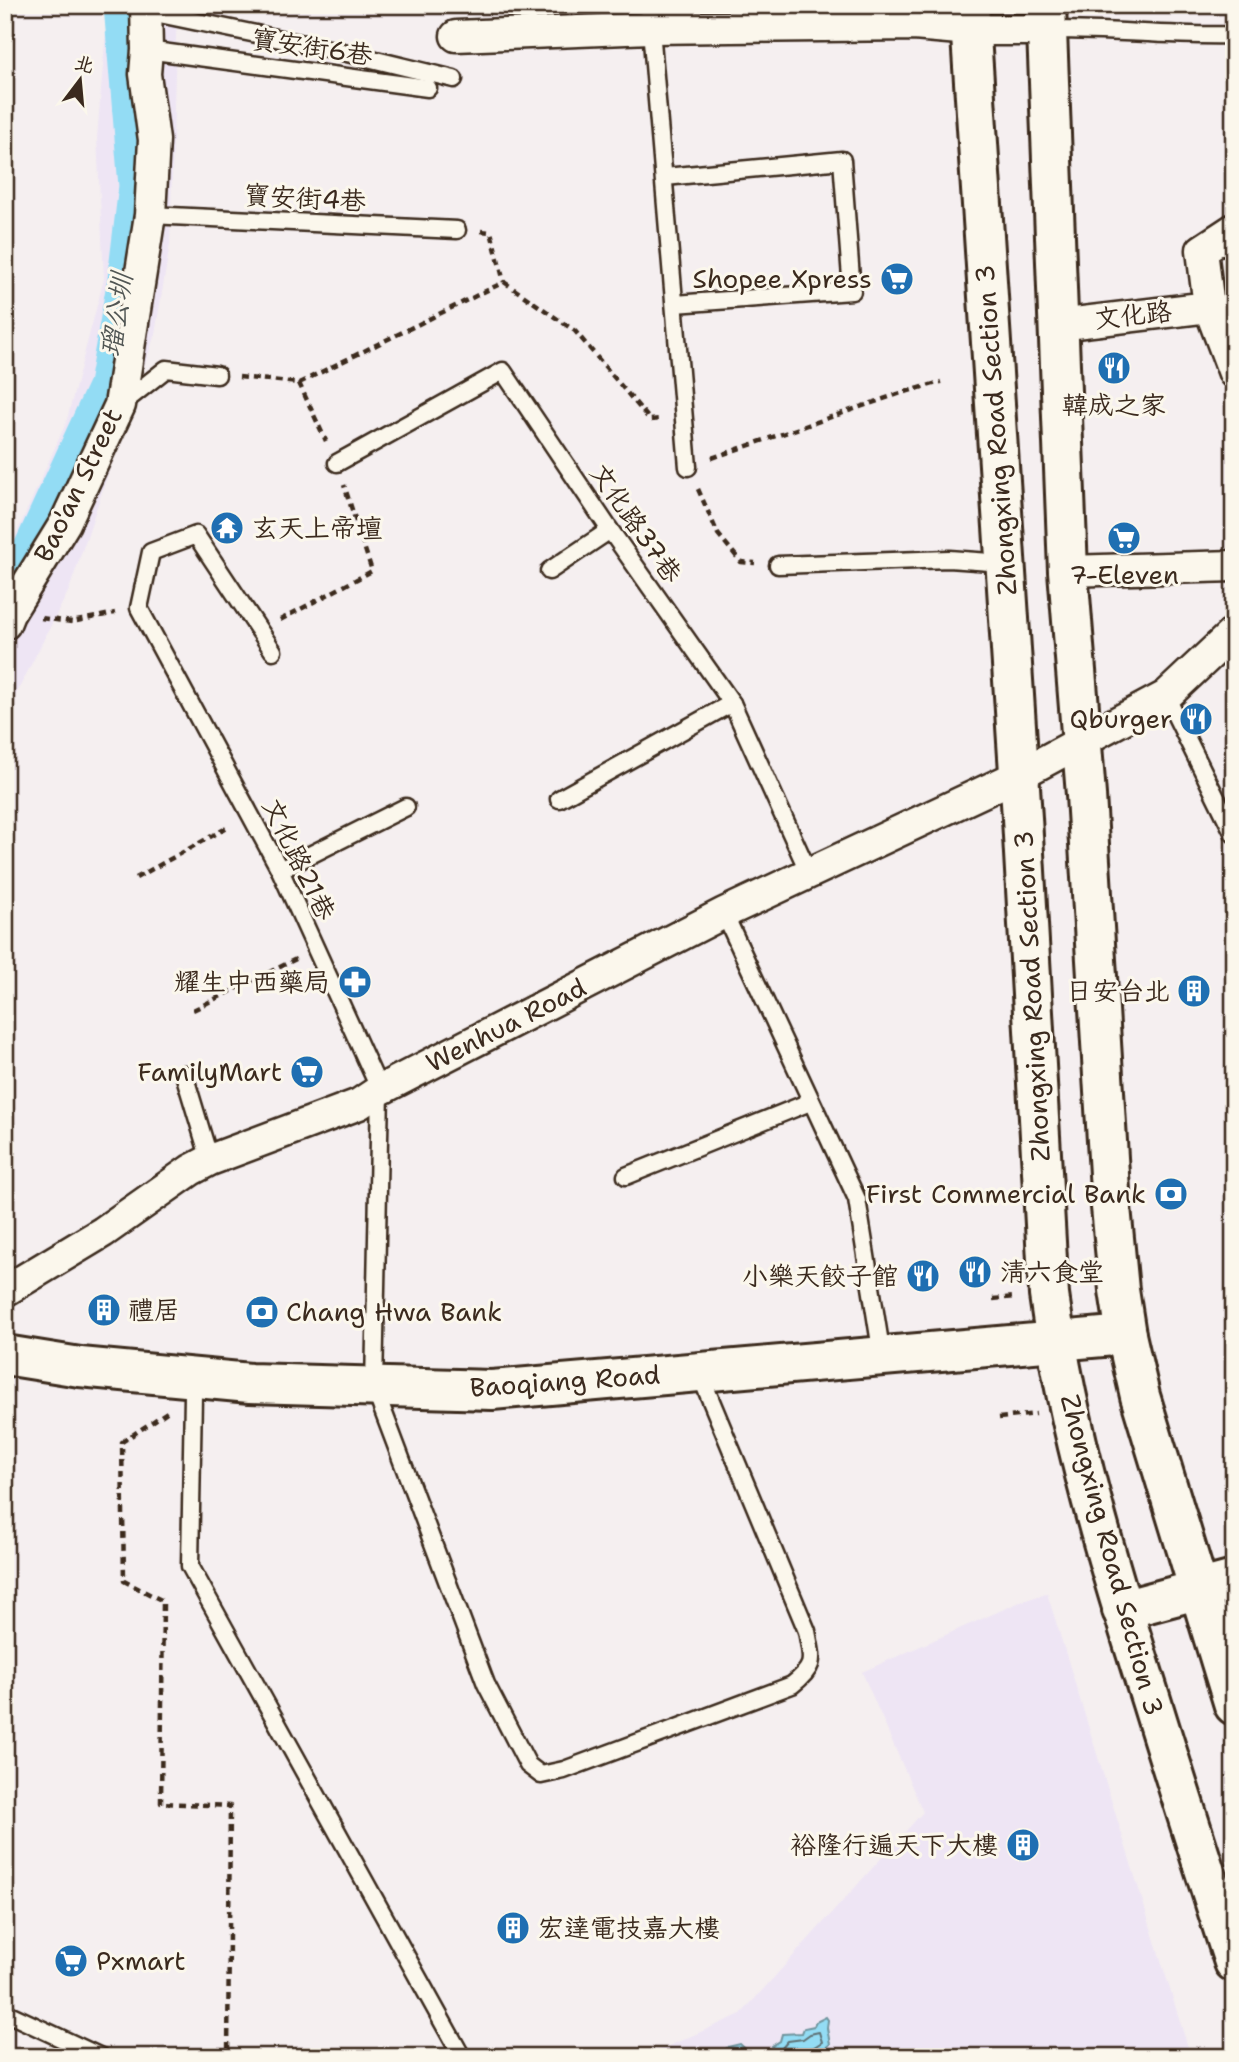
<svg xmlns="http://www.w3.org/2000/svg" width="1239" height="2062" viewBox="0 0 1239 2062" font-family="'Shantell Sans','LXGW WenKai TC',sans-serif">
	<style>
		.built { fill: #eee5f4 }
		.water { fill: #93dcf4; stroke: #70959e; stroke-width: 2 }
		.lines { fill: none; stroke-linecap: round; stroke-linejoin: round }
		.shore { stroke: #5e7174; stroke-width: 2 }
		.canal { stroke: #93dcf4; stroke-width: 35 }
		.service-casing { stroke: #3b2a1e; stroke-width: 21 }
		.minor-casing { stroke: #3b2a1e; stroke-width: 35 }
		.tertiary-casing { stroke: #3b2a1e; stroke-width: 44 }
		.path { stroke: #3b2a1e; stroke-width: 4.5; stroke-dasharray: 7 5; stroke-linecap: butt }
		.service { stroke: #fbf7ec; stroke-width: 16 }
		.minor { stroke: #fbf7ec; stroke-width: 30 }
		.tertiary { stroke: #fbf7ec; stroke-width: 38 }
		.labels { text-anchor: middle; stroke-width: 6; stroke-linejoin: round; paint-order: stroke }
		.street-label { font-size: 26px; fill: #3b2a1e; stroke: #fbf7ec }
		.poi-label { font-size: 26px; fill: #3b2a1e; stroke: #fbf7ec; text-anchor: end }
		.water-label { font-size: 28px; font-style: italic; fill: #515654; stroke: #fbf7ec }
	</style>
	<rect width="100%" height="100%" fill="#f5eff0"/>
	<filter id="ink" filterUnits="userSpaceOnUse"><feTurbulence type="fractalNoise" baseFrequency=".0143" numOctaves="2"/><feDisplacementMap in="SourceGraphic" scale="14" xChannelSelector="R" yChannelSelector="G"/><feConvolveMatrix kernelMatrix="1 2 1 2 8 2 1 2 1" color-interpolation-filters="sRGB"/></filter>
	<g filter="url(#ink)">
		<g class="built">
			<path d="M108 5H177L170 244 155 334 69 590 5 716V559L66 423 104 279 97 138Z"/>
			<path d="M1047 1593 1191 2057H644L741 2014 923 1812 862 1672 1020 1602Z"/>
		</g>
		<g class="water">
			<path d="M826 2017 828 2020 827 2028 830 2044C817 2059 794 2057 775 2057L772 2046 780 2041 782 2034 802 2033 804 2028 814 2026 816 2022Z"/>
			<path d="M740 2044 754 2057H719L728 2047Z"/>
		</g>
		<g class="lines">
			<path class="shore" d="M782 2057V2048L788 2041 803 2039 810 2034 819 2032 822 2042 811 2049 809 2057"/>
			<path class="canal" d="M8 598 106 385 125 279 136 186 121 5"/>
			<defs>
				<g id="service">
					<path d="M649 5 688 467"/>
					<path d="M145 11 343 52 454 79"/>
					<path d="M1047 30C1110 29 1172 37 1234 35"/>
					<path d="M147 50 428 88"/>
					<path d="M665 177 842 160 852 291 675 304"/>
					<path d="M150 215 457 230"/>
					<path d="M123 403 166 369 217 375"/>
					<path d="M337 463 503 371 610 530 732 703 809 873"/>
					<path d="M778 565 949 559 1004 563"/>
					<path d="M549 571 610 530"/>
					<path d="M273 651 196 535 151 552 139 608 280 870 380 1090 374 1387 486 1684 528 1765 541 1775 564 1770 792 1685C817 1665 812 1660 807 1631L699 1372"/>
					<path d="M1166 696 1234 834"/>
					<path d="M559 799 732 703"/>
					<path d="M280 870 406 807"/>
					<path d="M724 913 857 1199 882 1356"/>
					<path d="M184 1074 210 1160"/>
					<path d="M626 1176 810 1102"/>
					<path d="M193 1395 190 1566 462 2057"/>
					<path d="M5 2012 101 2057"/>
				</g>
				<g id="minor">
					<path d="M456 36 650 28 914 25 971 30H1046"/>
					<path d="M1209 307 1234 373"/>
					<path d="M1058 325 1209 307 1202 250 1234 229"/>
					<path d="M1068 571 1234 566"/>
					<path d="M5 624 9 614 65 523 120 405 150 215 154 140 145 74 147 50 146 5"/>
					<path d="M5 1291 103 1232 191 1170 210 1160 359 1104 380 1090 724 913 1019 775 1082 741 1166 696 1234 632"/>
				</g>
				<g id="tertiary">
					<path d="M969 5 1022 818 1049 1295C1068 1433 1109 1568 1151 1700 1178 1788 1206 1875 1234 1962"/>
					<path d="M1046 5 1068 571 1086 795 1111 1207 1119 1290 1126 1335 1140 1396 1234 1705"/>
					<path d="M5 1355 80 1367 250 1383 492 1390 1126 1335"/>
					<path d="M1122 1610 1234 1580"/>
				</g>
			</defs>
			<use href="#service" class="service-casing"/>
			<use href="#minor" class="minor-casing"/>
			<use href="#tertiary" class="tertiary-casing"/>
			<g class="path">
				<path d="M481 231 491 232 504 282"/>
				<path d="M239 377 299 383 326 441"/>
				<path d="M299 383 504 282 575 331 650 420 662 419"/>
				<path d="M712 458 898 394 941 382"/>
				<path d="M698 489 718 534 741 562 755 563"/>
				<path d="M41 618 72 622 115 613"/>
				<path d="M280 620 372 571 344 485"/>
				<path d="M136 878 230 826"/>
				<path d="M193 1010 296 959"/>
				<path d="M993 1299 1015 1297"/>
				<path d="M167 1412 122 1442 124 1581 163 1601 161 1803 230 1806 228 2057"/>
				<path d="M999 1418 1036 1414"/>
			</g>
			<use href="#service" class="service"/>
			<use href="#minor" class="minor"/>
			<use href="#tertiary" class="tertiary"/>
		</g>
	</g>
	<defs>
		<symbol id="supermarket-disc" viewBox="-11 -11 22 22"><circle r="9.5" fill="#1f6fb2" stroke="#fbf7ec"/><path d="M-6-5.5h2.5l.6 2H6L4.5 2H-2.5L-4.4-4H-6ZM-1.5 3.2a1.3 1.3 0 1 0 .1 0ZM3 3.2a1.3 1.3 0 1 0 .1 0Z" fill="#fff"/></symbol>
		<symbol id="restaurant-disc" viewBox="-11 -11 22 22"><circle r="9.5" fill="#1f6fb2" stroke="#fbf7ec"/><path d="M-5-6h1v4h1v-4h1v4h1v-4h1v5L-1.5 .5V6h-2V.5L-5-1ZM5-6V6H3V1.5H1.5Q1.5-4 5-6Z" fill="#fff"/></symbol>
		<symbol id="temple-disc" viewBox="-11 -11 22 22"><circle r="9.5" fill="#1f6fb2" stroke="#fbf7ec"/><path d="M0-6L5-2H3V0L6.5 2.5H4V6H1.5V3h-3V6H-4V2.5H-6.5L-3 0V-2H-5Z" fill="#fff"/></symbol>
		<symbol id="pharmacy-disc" viewBox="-11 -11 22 22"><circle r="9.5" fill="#1f6fb2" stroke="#fbf7ec"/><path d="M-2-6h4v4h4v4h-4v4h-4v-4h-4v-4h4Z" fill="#fff"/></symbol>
		<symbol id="building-disc" viewBox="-11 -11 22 22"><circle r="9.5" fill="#1f6fb2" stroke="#fbf7ec"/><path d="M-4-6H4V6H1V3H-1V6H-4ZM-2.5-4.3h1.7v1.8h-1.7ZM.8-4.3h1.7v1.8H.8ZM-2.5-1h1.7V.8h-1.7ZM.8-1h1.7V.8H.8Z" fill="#fff"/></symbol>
		<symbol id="bank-disc" viewBox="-11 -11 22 22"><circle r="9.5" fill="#1f6fb2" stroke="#fbf7ec"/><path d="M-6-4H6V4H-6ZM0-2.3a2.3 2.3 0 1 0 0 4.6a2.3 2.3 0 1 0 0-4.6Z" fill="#fff"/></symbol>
	</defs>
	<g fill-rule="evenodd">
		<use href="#supermarket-disc" x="878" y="260" width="38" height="38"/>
		<use href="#restaurant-disc" x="1095" y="349" width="38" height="38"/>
		<use href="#temple-disc" x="208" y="509" width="38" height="38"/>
		<use href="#supermarket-disc" x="1105" y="519" width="38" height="38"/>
		<use href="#restaurant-disc" x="1177" y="700" width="38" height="38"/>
		<use href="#pharmacy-disc" x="336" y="963" width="38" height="38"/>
		<use href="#building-disc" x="1175" y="972" width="38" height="38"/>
		<use href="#supermarket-disc" x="288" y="1053" width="38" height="38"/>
		<use href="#bank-disc" x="1152" y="1175" width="38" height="38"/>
		<use href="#restaurant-disc" x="956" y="1253" width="38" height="38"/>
		<use href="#restaurant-disc" x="904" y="1257" width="38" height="38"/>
		<use href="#building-disc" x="85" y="1291" width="38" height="38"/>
		<use href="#bank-disc" x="243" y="1293" width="38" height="38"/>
		<use href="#building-disc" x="1004" y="1826" width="38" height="38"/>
		<use href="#building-disc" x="494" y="1909" width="38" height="38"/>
		<use href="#supermarket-disc" x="52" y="1942" width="38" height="38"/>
	</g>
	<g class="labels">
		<g class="street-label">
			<text transform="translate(312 47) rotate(8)" y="9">寶安街6巷</text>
			<text transform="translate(305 198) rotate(3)" y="9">寶安街4巷</text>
			<text transform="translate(1133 315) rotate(-6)" y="9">文化路</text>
			<text transform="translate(996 430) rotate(-94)" y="9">Zhongxing Road Section 3</text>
			<text transform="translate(78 485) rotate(-64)" y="9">Bao'an Street</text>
			<text transform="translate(636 523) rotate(55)" y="9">文化路37巷</text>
			<text transform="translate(299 859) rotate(64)" y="9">文化路21巷</text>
			<text transform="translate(1032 996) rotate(-93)" y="9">Zhongxing Road Section 3</text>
			<text transform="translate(506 1025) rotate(-27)" y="9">Wenhua Road</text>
			<text transform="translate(565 1381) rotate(-4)" y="9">Baoqiang Road</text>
			<text transform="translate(1112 1555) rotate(75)" y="9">Zhongxing Road Section 3</text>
		</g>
		<g class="poi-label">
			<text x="872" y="288">Shopee Xpress</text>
			<text x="1114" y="414" text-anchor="middle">韓成之家</text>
			<text x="252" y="537" text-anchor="start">玄天上帝壇</text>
			<text x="1124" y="584" text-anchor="middle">7-Eleven</text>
			<text x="1172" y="728">Qburger</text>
			<text x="330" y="991">耀生中西藥局</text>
			<text x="1170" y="1000">日安台北</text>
			<text x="282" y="1081">FamilyMart</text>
			<text x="1146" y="1203">First Commercial Bank</text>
			<text x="1000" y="1281" text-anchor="start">清六食堂</text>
			<text x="898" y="1285">小樂天餃子館</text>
			<text x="128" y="1319" text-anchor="start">禮居</text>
			<text x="286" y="1321" text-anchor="start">Chang Hwa Bank</text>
			<text x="998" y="1854">裕隆行遍天下大樓</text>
			<text x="538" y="1937" text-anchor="start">宏達電技嘉大樓</text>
			<text x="96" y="1970" text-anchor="start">Pxmart</text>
		</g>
		<g class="water-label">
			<text transform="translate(116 315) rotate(-82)" y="10">瑠公圳</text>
		</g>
	</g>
	<rect width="1239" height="2062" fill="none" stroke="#fbf7ec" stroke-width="28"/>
	<rect x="14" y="14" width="1211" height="2034" fill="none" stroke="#3b2a1e" stroke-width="2.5" filter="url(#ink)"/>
	<g transform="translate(80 80) rotate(16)" stroke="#fbf7ec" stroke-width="5" paint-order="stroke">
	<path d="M0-5L12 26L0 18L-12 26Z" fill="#3b2a1e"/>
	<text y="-10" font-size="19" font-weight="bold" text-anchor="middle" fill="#3b2a1e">北</text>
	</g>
</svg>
